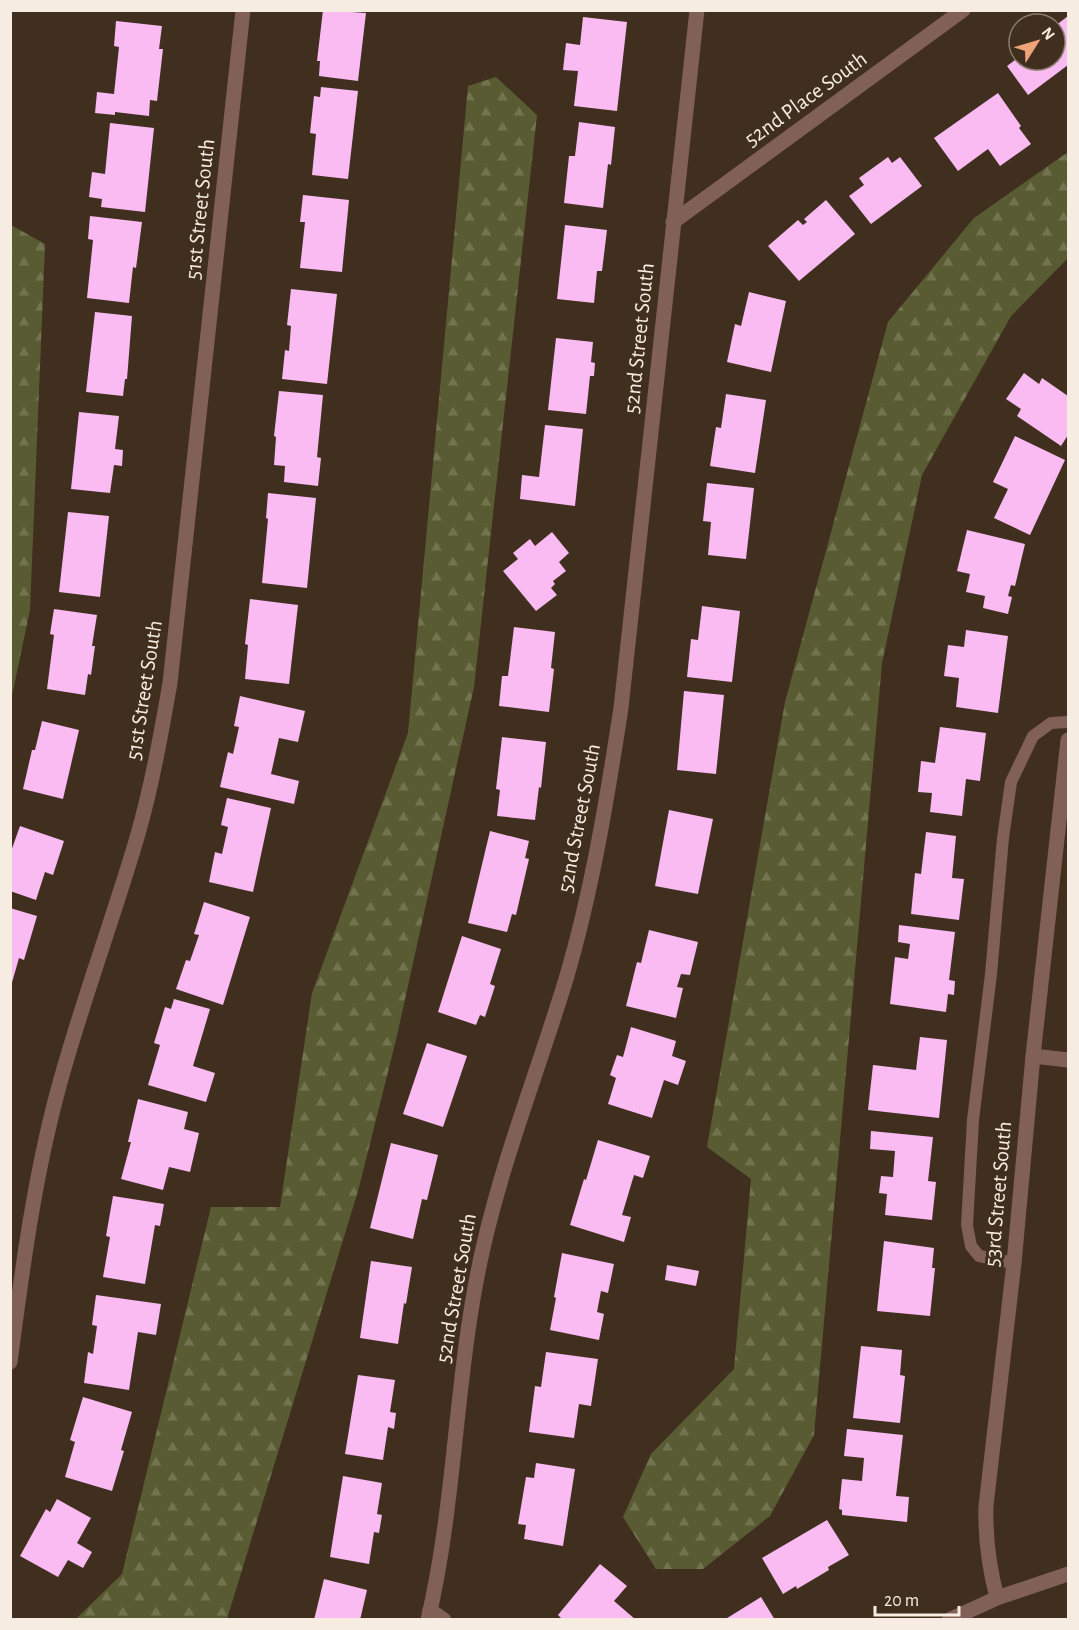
<svg xmlns="http://www.w3.org/2000/svg" width="1079" height="1630" viewBox="0 0 1079 1630" font-family="'Alegreya Sans',sans-serif">
	<style>
		.forest { fill: url(#forest-firs) }
		.building { fill: #f9bbf1 }
		.lines { fill: none; stroke-linecap: round; stroke-linejoin: round }
		.lane { stroke: #816057; stroke-width: 12 }
		.street { stroke: #816057; stroke-width: 15 }
		.labels { text-anchor: middle; stroke-width: 6; stroke-linejoin: round; paint-order: stroke }
		.street-label { font-size: 22px; fill: #f7ece2; stroke: #402f1f }
	</style>
	<defs>
		<pattern id="forest-firs" width="22" height="20" patternUnits="userSpaceOnUse" patternTransform="scale(1.5)"><rect width="22" height="20" fill="#595c32"/><path d="M5 1l3.5 6h-7zM16 11l3.5 6h-7z" fill="#72744f"/></pattern>
	</defs>
	<rect width="100%" height="100%" fill="#402f1f"/>
	<g class="forest">
		<path d="M496 77 537 115 474 687 396 1040 358 1191 227 1619H76L122 1574 211 1207H280L312 993 408 733 468 86Z"/>
		<path d="M1068 152V258L1011 316 922 475 882 663 814 1435 770 1516 703 1569H656L623 1517 651 1454 734 1369 751 1179 707 1147 785 702 888 322 974 218Z"/>
		<path d="M11 225 45 244 30 610 11 700Z"/>
	</g>
	<g class="building">
		<path d="M323 10 366 13 358 81 319 76 320 61H317Z"/>
		<path d="M1068 16V65L1028 95 1007 66 1019 57V60H1055V26Z"/>
		<path d="M583 17 627 22 617 111 574 106 578 71 563 70 566 43 580 45Z"/>
		<path d="M116 21 162 26 159 49H163L157 101 150 100 149 116 115 112V115L95 113 97 92 114 94 119 47 114 46Z"/>
		<path d="M321 87 358 91 348 179 312 175 316 134 310 133 314 96 320 97Z"/>
		<path d="M998 93 1021 126 1019 128 1031 144 1000 166 988 149 958 171 934 138Z"/>
		<path d="M579 122 615 127 611 165 608 164 603 208 564 203 569 156H575Z"/>
		<path d="M110 123 154 128 145 212 101 207 102 199 89 197 92 172 105 174Z"/>
		<path d="M888 157 892 163 900 157 922 186 871 224 849 196 864 185 859 178Z"/>
		<path d="M303 195 349 200 342 272 300 268 305 222H300Z"/>
		<path d="M826 200 855 234 799 281 768 246 798 220 803 225 807 222 804 219Z"/>
		<path d="M90 216 142 222 136 268 133 267 129 303 87 298 93 240 88 239Z"/>
		<path d="M565 225 607 230 602 271H597L594 303 557 299Z"/>
		<path d="M291 289 337 294 327 384 282 379 285 350 289 351 291 326 287 325Z"/>
		<path d="M749 292 786 301 771 372 727 362 735 324 741 326Z"/>
		<path d="M95 312 132 316 127 379H125L123 396 86 392Z"/>
		<path d="M556 338 593 342 591 362 595 363 594 376H590L586 414 548 410Z"/>
		<path d="M1024 373 1039 384 1042 378 1068 396V435L1061 446 1017 416 1021 409 1006 399Z"/>
		<path d="M279 391 323 395 317 457 321 458 318 486 284 482 285 466 274 465 276 437 274 436Z"/>
		<path d="M726 394 766 400 755 473 710 466 716 427 721 428Z"/>
		<path d="M79 412 119 416 115 449 123 450 122 466 114 465 110 493 71 489Z"/>
		<path d="M545 425 583 429 575 506 520 499 522 475 539 477Z"/>
		<path d="M1015 436 1065 460 1030 535 994 518 1008 489 993 482Z"/>
		<path d="M707 483 754 488 746 559 708 555 711 522 703 521Z"/>
		<path d="M268 493 316 498 307 588 262 583 268 519 266 518Z"/>
		<path d="M68 512 109 516 100 597 59 592Z"/>
		<path d="M967 530 1025 544 1015 586 1011 585 1008 596 1012 597 1008 614 983 608 985 596 966 592 970 574 957 571Z"/>
		<path d="M552 532 569 553 559 562 566 571 553 581 555 584 551 588 557 595 536 611 503 571 518 559 513 553 530 539 535 546Z"/>
		<path d="M250 599 298 605 289 684 245 679 248 645 245 644Z"/>
		<path d="M702 606 740 611 732 682 687 677 691 639 698 640Z"/>
		<path d="M54 609 97 615 92 646H95L91 675 88 674 85 695 47 689 54 635 50 634Z"/>
		<path d="M514 627 555 632 551 668 554 669 549 712 499 706 502 676H508Z"/>
		<path d="M966 630 1008 636 998 713 956 707 959 678 944 676 948 645 964 647Z"/>
		<path d="M684 691 724 695 716 774 677 770Z"/>
		<path d="M240 696 305 711 298 742 279 738 271 774 299 781 294 804 220 787 228 752 233 754 239 727 234 726Z"/>
		<path d="M42 721 79 730 63 799 23 789 32 750H35Z"/>
		<path d="M940 727 986 733 980 781 966 779 962 816 930 812 932 793 918 792 921 761 935 763Z"/>
		<path d="M502 737 546 742 541 788 539 787 535 820 497 816 500 790 496 789Z"/>
		<path d="M227 798 271 808 253 892 209 882 215 852 222 854 228 827 221 825Z"/>
		<path d="M669 810 713 819 698 894 655 886Z"/>
		<path d="M20 826 64 841 53 875 45 872 36 900 10 891V854Z"/>
		<path d="M490 831 529 841 525 858 529 859 516 915 512 914 507 932 468 923Z"/>
		<path d="M926 832 956 836 952 878 964 879 959 920 911 914 915 873 921 874Z"/>
		<path d="M204 902 250 917 223 1005 176 989 186 960 190 961 199 935 194 934Z"/>
		<path d="M10 908 37 916 24 960 19 958 11 986Z"/>
		<path d="M899 925 955 932 949 980 955 981 954 995 948 994 946 1012 890 1004 895 957 908 959 910 944 898 942Z"/>
		<path d="M649 930 698 942 690 975 681 974 677 987 683 988 676 1018 626 1006 637 962 641 963Z"/>
		<path d="M462 936 501 949 490 984 495 986 485 1017 480 1015 476 1025 438 1012Z"/>
		<path d="M174 999 210 1009 193 1066 215 1073 206 1102 148 1085 160 1045 154 1043 165 1007 171 1009Z"/>
		<path d="M631 1027 676 1041 672 1056 686 1061 678 1085 664 1080 652 1118 608 1104 616 1078 610 1075 617 1055 623 1057Z"/>
		<path d="M920 1037 947 1040 939 1118 868 1110 873 1065 916 1070Z"/>
		<path d="M427 1043 467 1056 443 1127 403 1114Z"/>
		<path d="M138 1099 188 1112 184 1129 199 1133 190 1172 169 1167 163 1190 121 1179 131 1142H128Z"/>
		<path d="M871 1131 933 1137 928 1181 936 1182 932 1220 885 1215 887 1194 879 1193 881 1176 893 1177 895 1151 870 1149Z"/>
		<path d="M598 1140 650 1156 643 1178 634 1175 622 1215 631 1217 624 1242 570 1225 584 1179 586 1180Z"/>
		<path d="M391 1143 438 1155 427 1200 422 1199 413 1239 370 1228Z"/>
		<path d="M113 1196 164 1204 160 1226 155 1225 145 1284 103 1277 110 1237 106 1236Z"/>
		<path d="M884 1241 934 1248 932 1268H935L930 1316 877 1311Z"/>
		<path d="M562 1253 614 1264 608 1293 601 1291 597 1312 604 1314 599 1340 550 1330 556 1298 554 1297Z"/>
		<path d="M371 1261 412 1267 406 1304 404 1303 398 1344 360 1338Z"/>
		<path d="M667 1265 699 1271 696 1286 665 1280Z"/>
		<path d="M96 1295 161 1304 156 1335 138 1332 129 1390 84 1383 88 1352 93 1354 97 1326 92 1325Z"/>
		<path d="M861 1346 902 1350 900 1375 905 1376 900 1423 853 1418Z"/>
		<path d="M546 1352 598 1359 591 1406 579 1404 574 1438 529 1432 535 1386 541 1387Z"/>
		<path d="M358 1375 395 1380 390 1412 396 1413 394 1429 388 1427 383 1460 345 1454Z"/>
		<path d="M83 1397 132 1412 121 1450 124 1451 112 1491 65 1477 75 1442 70 1440Z"/>
		<path d="M847 1429 903 1435 896 1496 909 1497 907 1522 842 1515V1510L839 1509 842 1479 862 1481 864 1458 844 1456Z"/>
		<path d="M536 1463 575 1469 563 1546 524 1539 526 1525 518 1524 526 1477 534 1478Z"/>
		<path d="M343 1476 382 1483 377 1514 382 1515 379 1533 374 1532 369 1564 330 1557Z"/>
		<path d="M57 1499 91 1518 77 1543 92 1552 83 1568 68 1560 58 1577 20 1556 46 1509 50 1512Z"/>
		<path d="M827 1520 849 1555 828 1567 829 1570 797 1589 796 1586 783 1594 762 1558Z"/>
		<path d="M600 1564 627 1586 614 1601 636 1620H563L558 1615Z"/>
		<path d="M324 1579 367 1590 360 1620H314Z"/>
		<path d="M761 1597 775 1620H724Z"/>
	</g>
	<g class="lines">
		<path class="lane" d="M1014 1263 979 1256 971 1246 967 1225 973 1120 991 974 1003 838 1011 782 1033 736 1051 723 1068 722"/>
		<g class="street">
			<path d="M673 222 963 10"/>
			<path d="M1033 1056 1068 1060"/>
			<path d="M10 1362C22 1271 34 1179 58 1090 81 1004 113 920 138 834 152 785 161 734 170 683L243 10"/>
			<path d="M997 1598C989 1567 985 1538 986 1506L1014 1263 1033 1056 1068 740"/>
			<path d="M430 1610 444 1620"/>
			<path d="M428 1620C457 1496 455 1367 484 1244 505 1153 539 1068 566 979 592 891 607 799 621 708L697 10"/>
			<path d="M949 1620 997 1598 1068 1574"/>
		</g>
	</g>
	<g class="labels">
		<g class="street-label">
			<text transform="translate(805 98) rotate(-36)" y="8">52nd Place South</text>
			<text transform="translate(199 209) rotate(-84)" y="8">51st Street South</text>
			<text transform="translate(638 338) rotate(-84)" y="8">52nd Street South</text>
			<text transform="translate(143 690) rotate(-81)" y="8">51st Street South</text>
			<text transform="translate(578 818) rotate(-79)" y="8">52nd Street South</text>
			<text transform="translate(997 1194) rotate(-85)" y="8">53rd Street South</text>
			<text transform="translate(455 1288) rotate(-80)" y="8">52nd Street South</text>
		</g>
	</g>
	<rect width="1079" height="1630" fill="none" stroke="#f7ece2" stroke-width="24"/>
	<g transform="translate(1037 42) rotate(53)"><circle r="28" fill="#402f1f" stroke="#897b6d" stroke-width="1.5"/>
	<path d="M0-4.5L10 22L0 15L-10 22Z" fill="#f0a279"/>
	<text y="-9" font-size="16" font-weight="bold" text-anchor="middle" fill="#f7ece2">N</text>
	</g>
	<path d="M875 1606v9h84v-9" fill="none" stroke="#f7ece2" stroke-width="3"/>
	<text x="884" y="1606" font-size="18" fill="#f7ece2" stroke="#402f1f" stroke-width="4.5" paint-order="stroke">20 m</text>
</svg>
